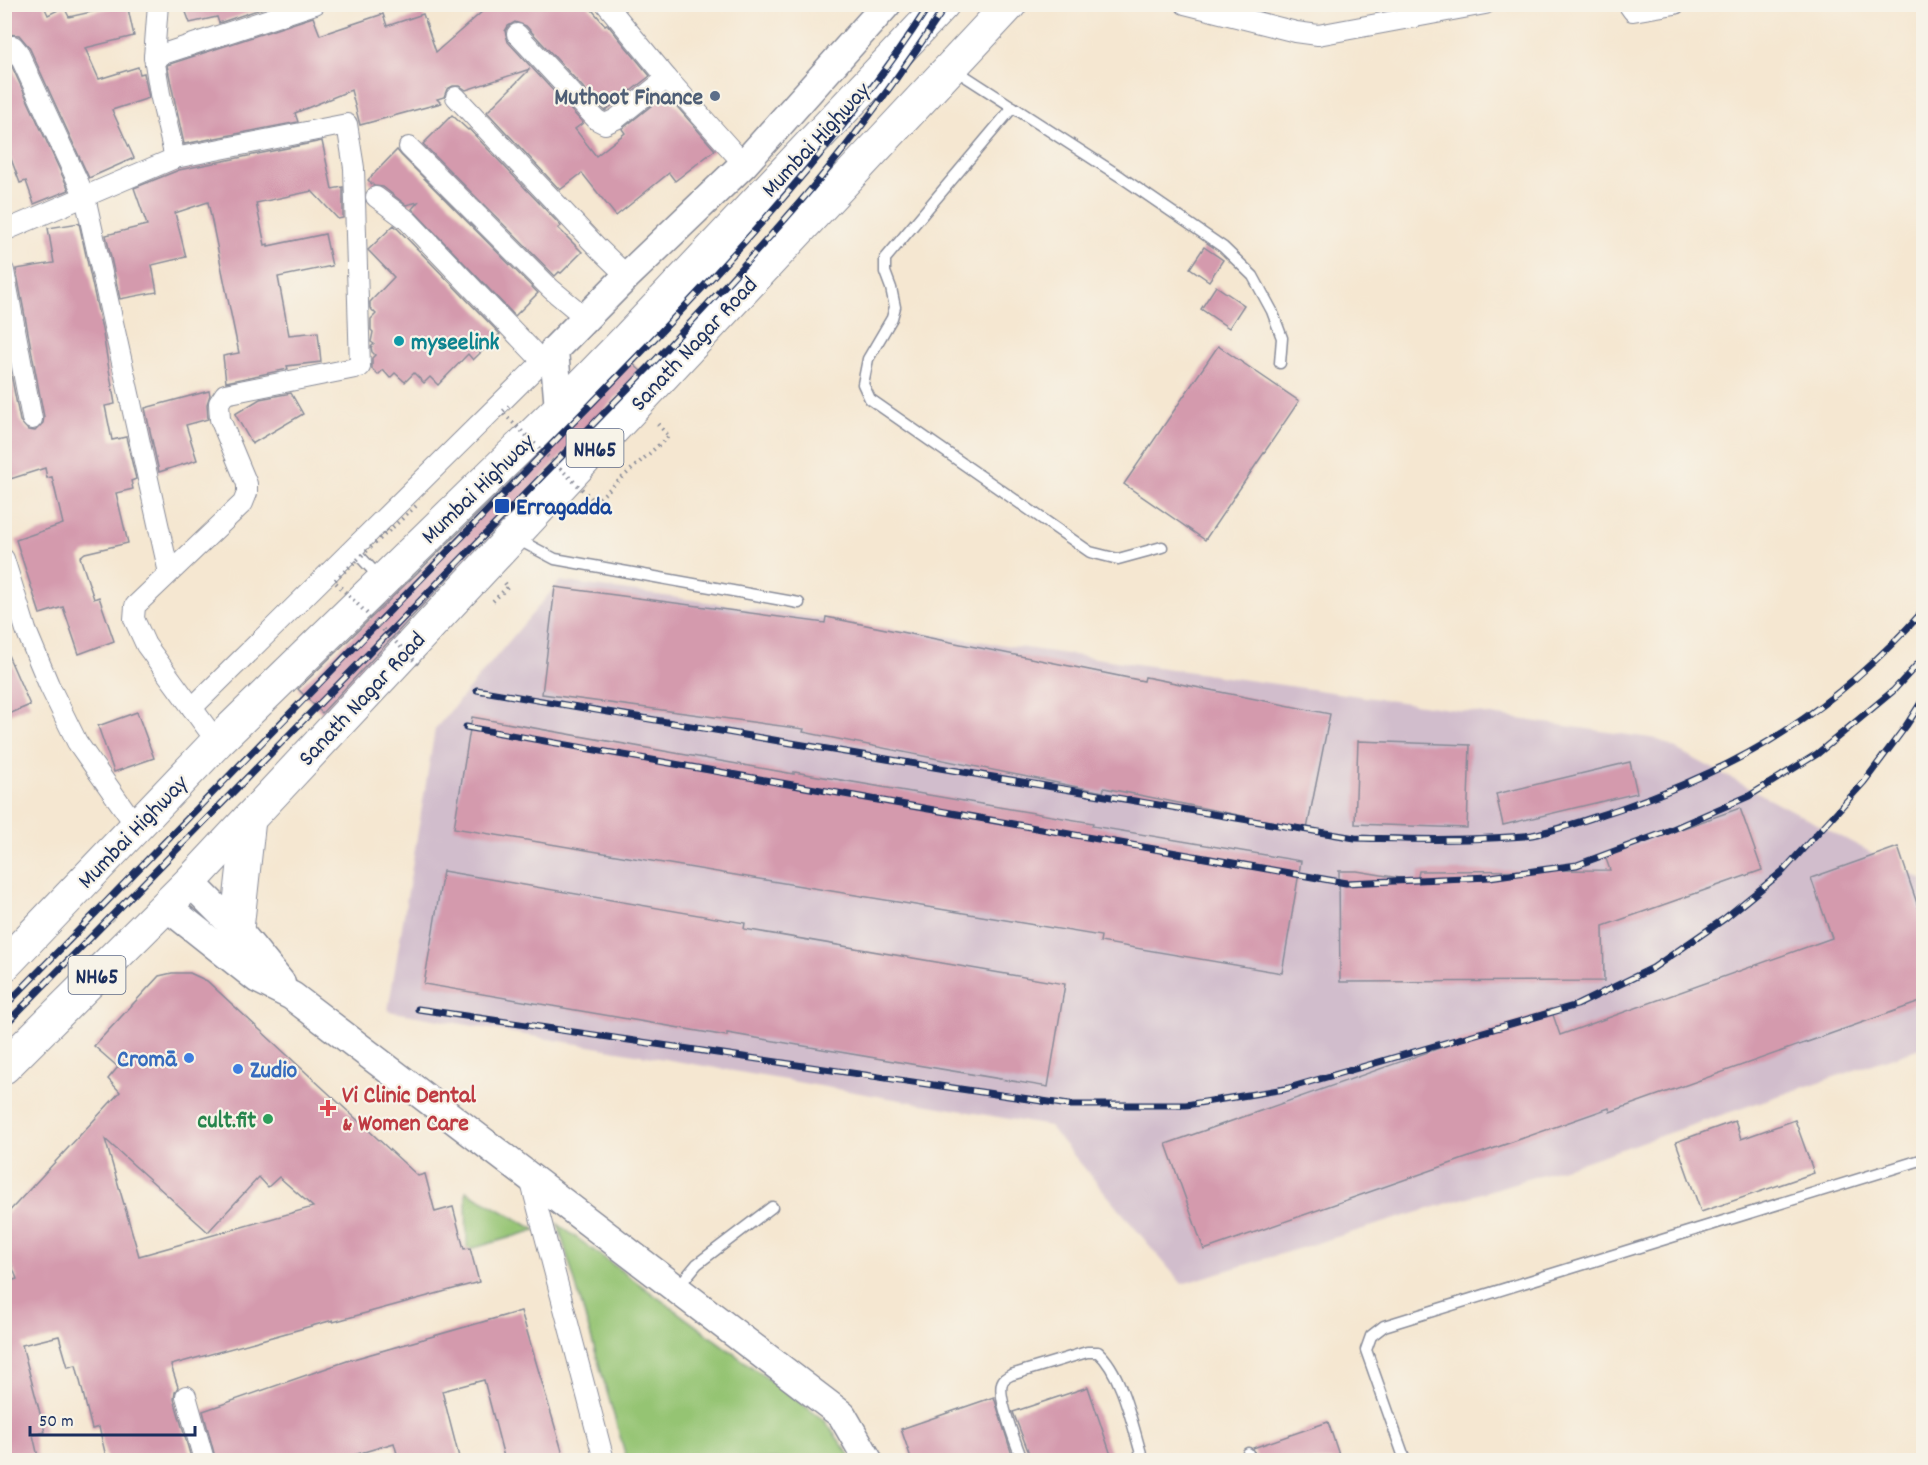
<svg xmlns="http://www.w3.org/2000/svg" width="1928" height="1465" viewBox="0 0 1928 1465" font-family="Dekko,sans-serif">
	<style>
		.industrial { fill: #d1bdcc }
		.green { fill: #95c473; stroke: #587a68; stroke-width: 1.5 }
		.building { fill: #d49aad; fill-rule: evenodd }
		.lines { fill: none; stroke-linecap: round; stroke-linejoin: round }
		.lane-casing { stroke: #888b98; stroke-width: 13 }
		.street-casing { stroke: #888b98; stroke-width: 22 }
		.secondary-casing { stroke: #888b98; stroke-width: 31 }
		.highway-casing { stroke: #888b98; stroke-width: 35 }
		.path { stroke: #888b98; stroke-width: 4; stroke-dasharray: 1.5 4.5; stroke-linecap: butt }
		.lane { stroke: #fff; stroke-width: 10 }
		.street { stroke: #fff; stroke-width: 20 }
		.secondary { stroke: #fff; stroke-width: 28 }
		.highway { stroke: #fff; stroke-width: 33 }
		.rail-casing { stroke: #1b2f5e; stroke-width: 7 }
		.rail { stroke: #f7f3e8; stroke-width: 4.5; stroke-dasharray: 14; stroke-linecap: butt }
		.path-bridge { stroke: #888b98; stroke-width: 4; stroke-dasharray: 1.5 4.5; stroke-linecap: butt }
		.service-dot { fill: #5c6f8a; stroke: #f7f3e8; stroke-width: 2 }
		.culture-dot { fill: #0f9aa8; stroke: #f7f3e8; stroke-width: 2 }
		.transit-dot { fill: #1a4fb4; stroke: #f7f3e8; stroke-width: 2 }
		.shop-dot { fill: #3f7fe0; stroke: #f7f3e8; stroke-width: 2 }
		.health-dot { fill: #e0444e; stroke: #f7f3e8; stroke-width: 2 }
		.leisure-dot { fill: #2e9e5b; stroke: #f7f3e8; stroke-width: 2 }
		.labels { text-anchor: middle; stroke-width: 4.5; stroke-linejoin: round; paint-order: stroke }
		.shield { fill: #f7f3e8; stroke: #5d6a87; stroke-width: 1.5 }
		.shield-label { font-size: 22px; font-weight: bold; fill: #1b2f5e }
		.service-label { font-size: 24px; font-weight: bold; fill: #4e5e75; stroke: #f7f3e8; text-anchor: end }
		.street-label { font-size: 24px; fill: #1b2f5e; stroke: #f7f3e8 }
		.culture-label { font-size: 24px; font-weight: bold; fill: #0d838f; stroke: #f7f3e8; text-anchor: start }
		.transit-label { font-size: 24px; font-weight: bold; fill: #164399; stroke: #f7f3e8; text-anchor: start }
		.shop-label { font-size: 24px; font-weight: bold; fill: #366cbe; stroke: #f7f3e8; text-anchor: end }
		.health-label { font-size: 24px; font-weight: bold; fill: #be3a42; stroke: #f7f3e8; text-anchor: start }
		.leisure-label { font-size: 24px; font-weight: bold; fill: #27864d; stroke: #f7f3e8; text-anchor: end }
	</style>
	<rect width="100%" height="100%" fill="#f7f3e8"/>
	<filter id="ink" filterUnits="userSpaceOnUse"><feTurbulence type="fractalNoise" baseFrequency=".0167" numOctaves="2"/><feDisplacementMap in="SourceGraphic" scale="12" xChannelSelector="R" yChannelSelector="G"/><feConvolveMatrix kernelMatrix="1 2 1 2 8 2 1 2 1" color-interpolation-filters="sRGB"/></filter>
	<filter id="wash" filterUnits="userSpaceOnUse"><feTurbulence type="fractalNoise" baseFrequency=".008" numOctaves="4" result="noise"/><feDisplacementMap in="SourceGraphic" scale="24" xChannelSelector="R" yChannelSelector="G"/><feGaussianBlur stdDeviation="1.35" result="paint"/><feColorMatrix in="noise" values="0 0 0 0 0 0 0 0 0 0 0 0 0 0 0 0 0 1.4 0 .05"/><feComposite in="paint" operator="in"/></filter>
	<g filter="url(#wash)">
		<rect width="100%" height="100%" fill="#f5e7d1"/>
		<path class="industrial" d="M560 581 1657 739 1923 880V1047L1583 1162 1182 1284 1049 1126 388 1011 435 729Z"/>
		<g class="green">
			<path d="M466 1191 536 1230 467 1250Z"/>
			<path d="M558 1224 825 1421 853 1460H627Z"/>
		</g>
		<g id="blocks">
			<g class="building">
				<path d="M4 4H43L48 15 64 7 69 17 127 4 134 36 85 48 99 79 138 67 140 74 144 73 149 98 112 110 134 158 89 178 29 47 19 35 4 34Z"/>
				<path d="M183 4H275L219 23 217 17 190 23Z"/>
				<path d="M491 4H587L605 25 607 24 650 76 605 111 526 26 515 22 508 26 505 31 508 42 583 123 575 129 596 156 625 133 622 129 666 94 715 150 675 181 669 173 616 216 582 173 560 190 487 112 530 69 466 90 460 86H453L447 89 444 97 437 99 441 103 360 125 351 90 295 113 298 122 184 144 167 65 313 17 320 35 383 14 387 26 423 14 436 52Z"/>
				<path d="M4 58H8L69 190 34 204 26 181 20 183 11 159 4 161Z"/>
				<path d="M452 115 468 130 469 129 561 226 558 228 582 252 561 273 559 272 555 276 423 144Z"/>
				<path d="M322 141 332 189 343 187V218L338 219 312 191 256 203 265 245 268 244V246L325 234 332 266 278 277 289 335 318 332 321 362 287 366 288 369 226 382 223 356 239 353 208 202 175 213 186 257 152 265 157 292 120 299 106 235 147 225 134 188 179 170Z"/>
				<path d="M397 150 401 155 538 293 515 316 412 209 418 202 406 205 383 187 374 186 368 180Z"/>
				<path d="M79 223 103 334 115 404 105 406 112 440 126 437 136 479 131 481 133 489 116 493 128 543 85 553 80 557 94 599 99 597 114 641 79 654 63 607 40 614 16 540 63 524 52 477 47 478 45 468 4 481V338L20 421 28 430 35 431 43 423 44 417 16 269 54 263 48 228Z"/>
				<path d="M394 225 500 334 473 360 468 354 438 385 430 377 424 383 414 373 405 382 395 373 390 378 383 370 378 375 372 369V358L375 355 372 352 371 347 374 344 371 342 373 332 371 330V319L376 314 370 308V302L394 277 368 250Z"/>
				<path d="M1204 247 1223 260 1209 281 1190 268Z"/>
				<path d="M1216 286 1244 305 1229 328 1201 309Z"/>
				<path d="M1218 346 1299 401 1205 540 1124 484Z"/>
				<path d="M631 362 641 371 322 713 298 689 572 422Z"/>
				<path d="M209 391 210 395 207 404 208 419 186 425 197 460 159 472 145 408Z"/>
				<path d="M291 393 303 414 252 444 235 414 260 399Z"/>
				<path d="M555 587 825 623 826 617 1144 681 1145 677 1330 714 1307 829 1104 788 1103 792 803 732 804 729 542 694Z"/>
				<path d="M4 646 30 705 4 716Z"/>
				<path d="M137 712 154 758 114 772 98 726Z"/>
				<path d="M472 717 794 774V772L1093 823 1092 826 1301 861 1282 973 1100 942 1101 936 454 828Z"/>
				<path d="M1358 741 1470 745 1467 828 1355 824Z"/>
				<path d="M1630 762 1637 793 1503 825 1496 794Z"/>
				<path d="M1740 808 1762 870 1603 926 1604 981 1340 982 1339 871H1357L1417 881 1419 871 1610 870 1605 856Z"/>
				<path d="M1898 847 1923 921V1001L1610 1112 1609 1108 1204 1250 1166 1144 1551 1009 1560 1035 1832 938 1811 878Z"/>
				<path d="M443 871 745 923 744 929 1065 984 1048 1087 727 1033V1036L424 984Z"/>
				<path d="M172 973H190L207 981 418 1176 425 1174 435 1212 453 1207 464 1249 470 1248 479 1282 333 1322V1320L171 1365 178 1387 175 1392 174 1399 192 1461H107L99 1427 92 1429 76 1365 68 1367 59 1336 22 1345 45 1432 33 1435 39 1461H4V1283L17 1279 4 1245V1217L120 1092 108 1079 118 1067 94 1046 159 976ZM105 1139 208 1232 259 1177 268 1187 279 1177 313 1207 139 1256Z"/>
				<path d="M1795 1120 1814 1173 1701 1212 1676 1142 1735 1121 1741 1139Z"/>
				<path d="M521 1311 565 1461H505L484 1380 442 1391 460 1461H399L394 1443 334 1461H216L203 1411 350 1360Z"/>
				<path d="M1088 1387 1113 1461H1032L1013 1412Z"/>
				<path d="M994 1397 1012 1455 996 1461H912L901 1429Z"/>
				<path d="M1328 1422 1341 1461H1257L1253 1448Z"/>
			</g>
		</g>
	</g>
	<g filter="url(#ink)">
		<use href="#blocks" fill-opacity="0" stroke="#888b98" stroke-width="1.5"/>
		<g class="lines">
			<defs>
				<g id="lane">
					<path d="M954 69 1121 177 1223 247 1253 276 1272 311 1282 338 1280 363"/>
					<path d="M1013 107 885 259V272L891 288 895 307 892 318 868 359 863 384 870 399 1090 552 1118 559 1162 547"/>
					<path d="M517 539 555 559 799 603"/>
					<path d="M353 549 380 578"/>
					<path d="M677 1288 697 1264 772 1207"/>
					<path d="M1248 1453 1250 1460"/>
					<path d="M1022 1460C1017 1445 995 1394 1003 1381 1004 1379 1009 1376 1011 1375L1087 1352H1098C1123 1374 1133 1429 1143 1460"/>
					<path d="M1405 1460 1366 1350 1371 1336 1384 1326 1924 1159"/>
				</g>
				<g id="street">
					<path d="M158 4 154 57 160 94 175 158"/>
					<path d="M606 4 667 78 744 164"/>
					<path d="M1185 4 1296 32 1318 35 1485 4"/>
					<path d="M1628 4 1633 11 1675 4"/>
					<path d="M517 34 597 120 605 124 616 119 667 78"/>
					<path d="M4 46H13L18 52 85 197 169 573"/>
					<path d="M154 57 315 4"/>
					<path d="M456 97 598 248 627 276"/>
					<path d="M409 147 551 289 586 318"/>
					<path d="M376 197 407 220 543 362"/>
					<path d="M4 231 175 158 347 124 354 168 360 367 225 394 219 403 220 419 247 484V493L243 503 135 606 134 619 146 645 217 742"/>
					<path d="M4 271 32 419"/>
					<path d="M4 559 26 630 49 685 77 742 136 826"/>
					<path d="M192 708 554 350"/>
					<path d="M529 1175 604 1460"/>
					<path d="M186 1396 204 1460"/>
				</g>
				<g id="secondary">
					<path d="M559 409 554 350 627 276 744 164 887 4"/>
					<path d="M190 882 237 929 281 983"/>
					<path d="M166 906 258 979 292 996 842 1415 868 1460"/>
				</g>
				<g id="highway">
					<path d="M237 929 249 819"/>
					<path d="M4 965 217 742 559 409 627 339 943 4"/>
					<path d="M4 1067 190 882 1010 4"/>
				</g>
			</defs>
			<use href="#lane" class="lane-casing"/>
			<use href="#street" class="street-casing"/>
			<use href="#secondary" class="secondary-casing"/>
			<use href="#highway" class="highway-casing"/>
			<g class="path">
				<path d="M595 502 669 436 655 421"/>
				<path d="M579 503 587 511"/>
				<path d="M493 601 508 587 505 583"/>
			</g>
			<use href="#lane" class="lane"/>
			<use href="#street" class="street"/>
			<use href="#secondary" class="secondary"/>
			<use href="#highway" class="highway"/>
			<defs>
				<g id="rail">
					<path d="M477 690 1355 838C1401 839 1446 841 1491 838 1505 837 1519 837 1532 835 1562 829 1591 818 1619 809 1745 766 1835 710 1924 610"/>
					<path d="M466 727 1346 883 1490 877 1577 865 1666 832 1749 796 1817 754 1893 691 1924 657"/>
					<path d="M4 1007C178 828 353 650 526 471 669 323 818 178 930 4"/>
					<path d="M418 1009 1069 1105H1186L1285 1089 1577 1005 1653 968 1724 919 1783 871 1864 782 1906 726 1924 698"/>
					<path d="M4 1026 649 367C704 308 760 250 812 188 861 130 905 68 947 4"/>
				</g>
			</defs>
			<use href="#rail" class="rail-casing"/>
			<use href="#rail" class="rail"/>
			<g class="path-bridge">
				<path d="M509 406 502 412 595 502 587 511"/>
				<path d="M416 506 334 581 420 666"/>
			</g>
		</g>
	</g>
	<circle class="service-dot" cx="715" cy="96" r="6"/>
	<circle class="culture-dot" cx="399" cy="341" r="6"/>
	<rect class="transit-dot" x="494" y="498" width="16" height="16" rx="3"/>
	<g class="shop-dot">
		<circle cx="189" cy="1058" r="6"/>
		<circle cx="238" cy="1069" r="6"/>
	</g>
	<path class="health-dot" d="M325 1099h6v6h6v6h-6v6h-6v-6h-6v-6h6z"/>
	<circle class="leisure-dot" cx="268" cy="1119" r="6"/>
	<g class="labels">
		<g class="shield">
			<rect x="566.5" y="429" width="57" height="38" rx="4.5"/>
			<rect x="68.5" y="956" width="57" height="38" rx="4.5"/>
		</g>
		<g class="shield-label">
			<text x="595" y="456">NH65</text>
			<text x="97" y="983">NH65</text>
		</g>
		<g class="service-label">
			<text x="703" y="104">Muthoot Finance</text>
		</g>
		<g class="street-label">
			<text transform="translate(815 139) rotate(-47)" y="8">Mumbai Highway</text>
			<text transform="translate(693 343) rotate(-47)" y="8">Sanath Nagar Road</text>
			<text transform="translate(477 488) rotate(-44)" y="8">Mumbai Highway</text>
			<text transform="translate(361 698) rotate(-47)" y="8">Sanath Nagar Road</text>
			<text transform="translate(132 831) rotate(-46)" y="8">Mumbai Highway</text>
		</g>
		<g class="culture-label">
			<text x="411" y="349">myseelink</text>
		</g>
		<g class="transit-label">
			<text x="516" y="514">Erragadda</text>
		</g>
		<g class="shop-label">
			<text x="177" y="1066">Cromā</text>
			<text x="250" y="1077" text-anchor="start">Zudio</text>
		</g>
		<g class="health-label">
			<text x="342" y="1102">Vi Clinic Dental<tspan x="342" dy="28">&amp; Women Care</tspan></text>
		</g>
		<g class="leisure-label">
			<text x="256" y="1127">cult.fit</text>
		</g>
	</g>
	<rect width="1928" height="1465" fill="none" stroke="#f7f3e8" stroke-width="24"/>
	<path d="M30 1426v9h165v-9" fill="none" stroke="#1b2f5e" stroke-width="3"/>
	<text x="39" y="1426" font-size="18" fill="#1b2f5e" stroke="#f7f3e8" stroke-width="4.5" paint-order="stroke">50 m</text>
</svg>
